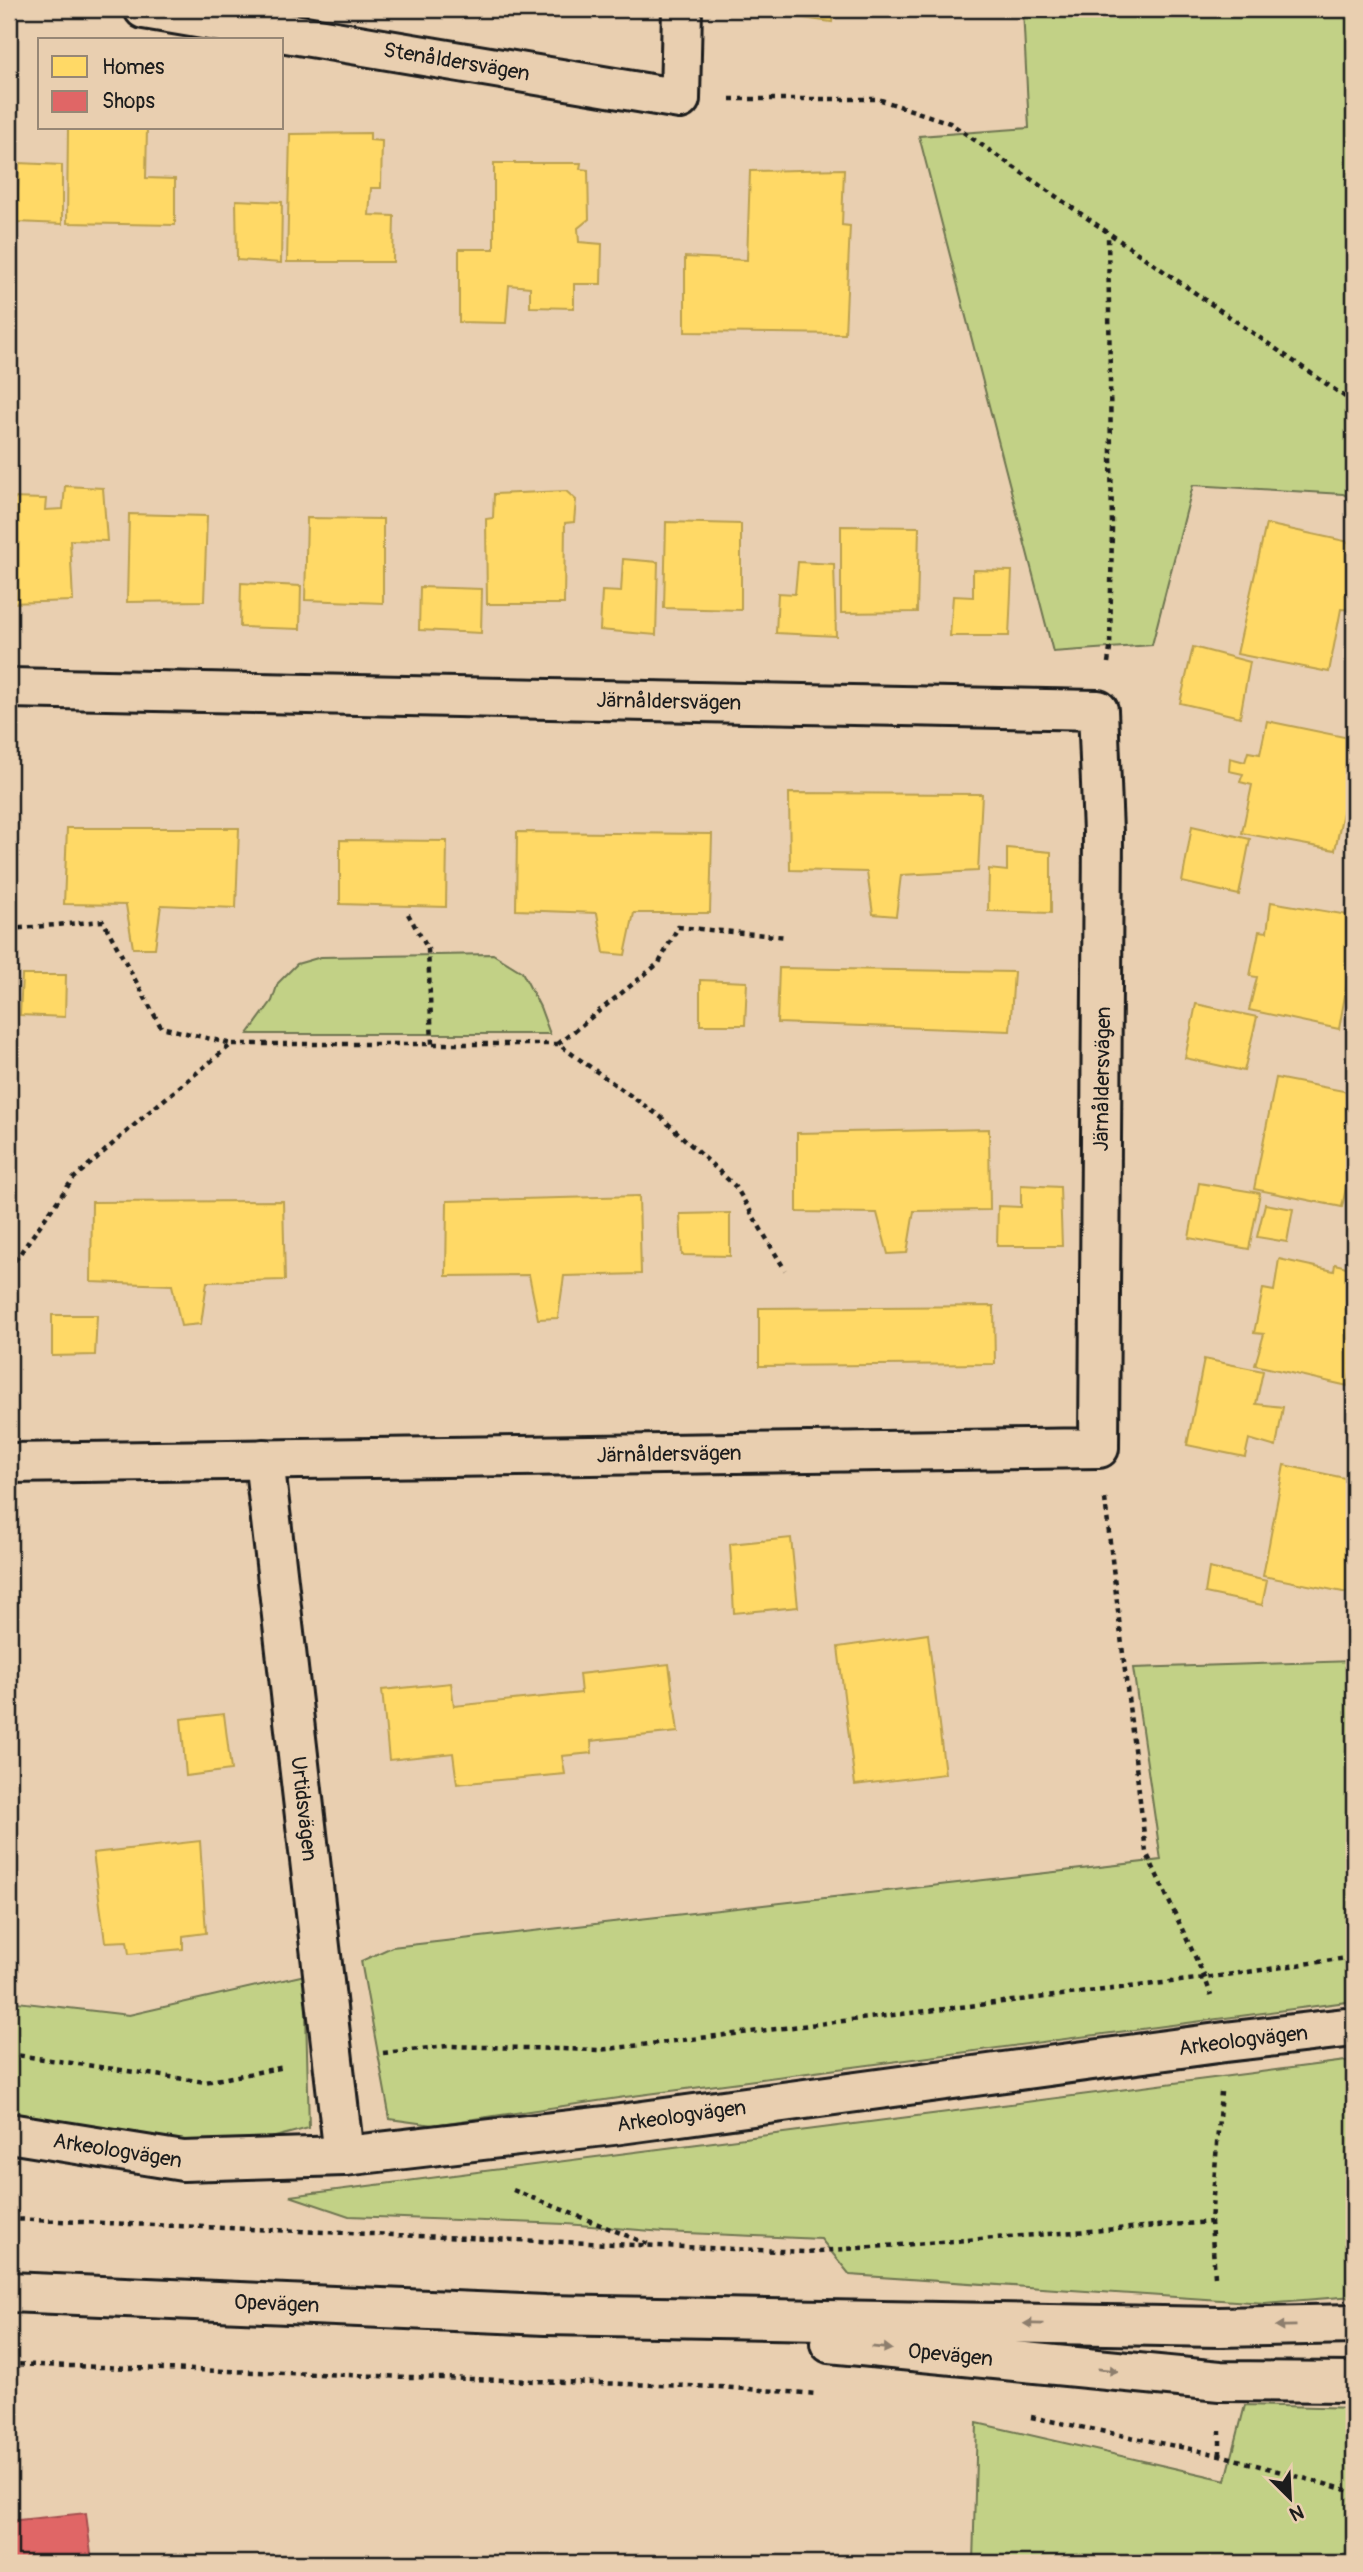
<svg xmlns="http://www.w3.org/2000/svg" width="1363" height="2572" viewBox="0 0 1363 2572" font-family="Pangolin,sans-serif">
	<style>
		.green { fill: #c2d186; stroke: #6f7651; stroke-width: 2 }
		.homes { fill: #ffd966; stroke: #bba050; stroke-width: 2 }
		.shops { fill: #e06666; stroke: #a55050; stroke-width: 2 }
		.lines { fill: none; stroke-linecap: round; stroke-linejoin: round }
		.street-casing { stroke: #1c1c1c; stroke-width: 44 }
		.secondary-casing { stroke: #1c1c1c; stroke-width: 44 }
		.path { stroke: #1c1c1c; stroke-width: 4.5; stroke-dasharray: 5 5; stroke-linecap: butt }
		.street { stroke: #e9cfb0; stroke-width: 38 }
		.secondary { stroke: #e9cfb0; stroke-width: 38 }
		.oneway { fill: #8d7e6d }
		.labels { text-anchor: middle; stroke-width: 7; stroke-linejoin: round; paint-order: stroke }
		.street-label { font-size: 21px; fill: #1c1c1c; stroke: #e9cfb0 }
	</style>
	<rect width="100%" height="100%" fill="#e9cfb0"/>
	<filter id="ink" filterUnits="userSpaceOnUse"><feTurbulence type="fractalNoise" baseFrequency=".0143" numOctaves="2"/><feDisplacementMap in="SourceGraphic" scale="14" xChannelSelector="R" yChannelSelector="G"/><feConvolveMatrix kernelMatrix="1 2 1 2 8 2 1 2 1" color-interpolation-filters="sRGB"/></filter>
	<g filter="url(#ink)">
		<g class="green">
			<path d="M1023 9H1354V499L1343 494 1193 485 1152 645 1053 652 919 136 1029 128Z"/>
			<path d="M493 954 522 972 540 1007 550 1034H248L272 1001 278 983 297 964 321 957Z"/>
			<path d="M1354 1661V2001L625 2097 433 2125 390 2119 361 1961 392 1947 1161 1860 1133 1668Z"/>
			<path d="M305 1975 309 2128 183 2161 9 2133V2001L129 2015Z"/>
			<path d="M1354 2060V2296L1265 2303 850 2275 821 2239 664 2232 566 2224 349 2216 290 2196Z"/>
			<path d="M1245 2405 1354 2408V2563H973L977 2423 1226 2480Z"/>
		</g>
		<g class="homes">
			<path d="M775 9H834L832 22 774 14Z"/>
			<path d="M68 128H147L146 178 175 179V225L67 223Z"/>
			<path d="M370 133V140L382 141 381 188H371L369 215 394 216 393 262H287L290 134Z"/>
			<path d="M19 163 62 165V224L17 222Z"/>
			<path d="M494 163H581L580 169 588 170 589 219 578 228 579 242 602 244 601 284H574V308L530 307V287L509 285 506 323 459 322V249H494Z"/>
			<path d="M844 169 842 225 850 226 845 334 685 332V257L747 260 750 171Z"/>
			<path d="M236 200 282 202 281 263 237 260Z"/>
			<path d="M65 486 103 488 107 541 70 540 73 601 9 603V498L46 499 45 510 63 509Z"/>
			<path d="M566 491 576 500 574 522 565 523 564 604H487L486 519 493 518 494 494Z"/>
			<path d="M129 514 207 516 204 601 127 602Z"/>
			<path d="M307 518 383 519V603L305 600Z"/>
			<path d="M666 522 741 524V610L664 608Z"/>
			<path d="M1266 524 1354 543V610L1341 609 1329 672 1237 654Z"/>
			<path d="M841 526 919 527 917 612 841 613Z"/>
			<path d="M623 559 658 562 656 635 600 630 602 591 621 592Z"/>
			<path d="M798 562 834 564 836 636 776 633 778 593 795 594Z"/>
			<path d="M973 570 1012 571 1009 636H950L953 596 973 597Z"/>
			<path d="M241 583 301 586 300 629 240 627Z"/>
			<path d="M420 587 482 589 481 633 419 630Z"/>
			<path d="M1193 647 1250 662 1240 717 1180 703Z"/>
			<path d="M1267 721 1354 739V805L1345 803 1335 850 1242 833 1252 785 1240 782 1243 774 1229 771 1230 758 1245 762 1248 752 1260 754Z"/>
			<path d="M789 793 982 794 978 871 901 875 896 916 873 914 867 872 790 870Z"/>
			<path d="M1192 826 1250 839 1239 895 1182 882Z"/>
			<path d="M67 828H239L236 908 161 905 155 948H133L126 905 64 904Z"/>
			<path d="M517 832 712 834 710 913H634L625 955 604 953 597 913 516 910Z"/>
			<path d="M340 840 447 841 446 907 340 904Z"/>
			<path d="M1007 848 1051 852V913L988 911 989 869 1007 871Z"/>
			<path d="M1271 902 1354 916V980L1348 979 1339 1029 1249 1010 1257 977 1250 976 1259 931 1267 932Z"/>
			<path d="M779 968 1014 972 1010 1031 777 1023Z"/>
			<path d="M22 975H66L65 1017 20 1015Z"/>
			<path d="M700 980 747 982 745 1025H700Z"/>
			<path d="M1196 1004 1257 1017 1244 1071 1185 1058Z"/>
			<path d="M1276 1078 1354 1093V1159H1352L1342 1207 1254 1189Z"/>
			<path d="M989 1129 990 1210 914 1211 907 1253 888 1254 877 1213 797 1212V1133Z"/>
			<path d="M1199 1183 1260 1193 1249 1249 1189 1238Z"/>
			<path d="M1021 1185 1060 1187 1062 1246H997L998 1206 1021 1207Z"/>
			<path d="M639 1196 641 1274 564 1276 558 1318 538 1319 529 1275 446 1276 447 1201Z"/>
			<path d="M283 1201 285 1280 207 1282 201 1324 181 1326 172 1285 91 1282 92 1202Z"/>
			<path d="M1265 1204 1293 1209 1287 1242 1257 1237Z"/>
			<path d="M730 1213V1256L682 1255 680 1214Z"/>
			<path d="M1279 1259 1334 1271 1335 1264 1354 1269V1348L1348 1386 1255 1365 1264 1334 1254 1333 1263 1289 1274 1291Z"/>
			<path d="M994 1306 995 1364 759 1366V1308Z"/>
			<path d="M52 1315H97L95 1355 52 1356Z"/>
			<path d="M1204 1359 1263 1371 1256 1404 1283 1407 1276 1447 1249 1439 1245 1457 1187 1445Z"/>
			<path d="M1284 1465 1354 1480 1353 1594 1263 1576Z"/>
			<path d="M791 1538 798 1607 734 1613 730 1544Z"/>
			<path d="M1209 1568 1267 1581 1262 1605 1205 1593Z"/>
			<path d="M928 1634 945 1774 855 1785 838 1647Z"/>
			<path d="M669 1664 678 1732 591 1741 592 1753 562 1756 565 1774 457 1784 453 1753 389 1760 382 1690 451 1683 454 1706 581 1693 579 1674Z"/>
			<path d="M224 1714 231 1770 186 1776 181 1719Z"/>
			<path d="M200 1841 206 1933 183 1936V1949L129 1954 127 1941 105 1942 93 1853Z"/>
		</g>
		<path class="shops" d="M86 2513 92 2563H9V2521Z"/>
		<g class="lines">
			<defs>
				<g id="street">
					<path id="s1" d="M144 9 680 99 682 9"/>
					<path id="s2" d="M9 688 1098 710 1103 832 1099 1448 9 1463"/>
					<path id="s3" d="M264 1459 344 2156"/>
					<path id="s4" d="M9 2133 183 2161 344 2156 613 2125 1225 2042 1354 2027"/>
				</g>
				<g id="secondary">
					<path id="s5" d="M9 2292 545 2315 1219 2327 1354 2324"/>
					<path id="s6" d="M830 2343 1220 2381 1354 2382"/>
				</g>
			</defs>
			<use href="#street" class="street-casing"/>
			<use href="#secondary" class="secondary-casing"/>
			<g class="path">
				<path d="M730 99H878L950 123 1354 403"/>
				<path d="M1108 663 1110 649 1112 527 1108 234"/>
				<path d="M408 914 428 949 432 1044"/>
				<path d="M9 929 103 921 161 1027 232 1044"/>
				<path d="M558 1044 659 963 678 927 787 937"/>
				<path d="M9 1269 73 1179 149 1112 232 1044H558L662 1118 736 1187 785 1270"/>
				<path d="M1105 1499 1146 1852 1205 1978 1211 1995"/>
				<path d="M383 2053 448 2046 599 2050 1205 1978 1354 1957"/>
				<path d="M9 2054 205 2082 285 2067"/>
				<path d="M513 2190 648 2244"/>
				<path d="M9 2219 805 2252 1211 2222"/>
				<path d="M1215 2276 1211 2222 1221 2092"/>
				<path d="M9 2364 719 2387 818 2394"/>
				<path d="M1031 2417 1220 2455 1354 2492"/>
				<path d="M1220 2455V2431"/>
			</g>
			<use href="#street" class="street"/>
			<use href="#secondary" class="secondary"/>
		</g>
		<defs><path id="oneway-solid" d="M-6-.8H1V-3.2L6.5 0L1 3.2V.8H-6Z" transform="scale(1.75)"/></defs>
		<g class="oneway">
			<use href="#oneway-solid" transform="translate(1034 2324) rotate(-179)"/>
			<use href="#oneway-solid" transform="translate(1286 2326) rotate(179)"/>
			<use href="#oneway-solid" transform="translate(882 2348) rotate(6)"/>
			<use href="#oneway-solid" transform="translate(1108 2370) rotate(6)"/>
		</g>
	</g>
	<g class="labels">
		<g class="street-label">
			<text dy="7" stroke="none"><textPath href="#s1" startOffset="317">Stenåldersvägen</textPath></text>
			<text dy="7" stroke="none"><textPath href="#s2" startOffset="660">Järnåldersvägen</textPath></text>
			<text transform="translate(1102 1079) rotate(-89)" y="7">Järnåldersvägen</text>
			<text transform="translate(669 1454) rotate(-1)" y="7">Järnåldersvägen</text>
			<text dy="7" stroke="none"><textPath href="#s3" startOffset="352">Urtidsvägen</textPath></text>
			<text dy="7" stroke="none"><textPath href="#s4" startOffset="1244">Arkeologvägen</textPath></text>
			<text dy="7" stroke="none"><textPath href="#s4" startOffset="677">Arkeologvägen</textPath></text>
			<text dy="7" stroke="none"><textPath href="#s4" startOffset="110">Arkeologvägen</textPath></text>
			<text dy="7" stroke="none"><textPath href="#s5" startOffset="268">Opevägen</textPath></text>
			<text dy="7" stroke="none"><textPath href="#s6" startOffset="121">Opevägen</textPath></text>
		</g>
	</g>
	<rect width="1363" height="2572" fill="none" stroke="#e9cfb0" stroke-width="35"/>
	<rect x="18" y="18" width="1328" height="2537" fill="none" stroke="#1c1c1c" stroke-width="2.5" filter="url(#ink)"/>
	<rect x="38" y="38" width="245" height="91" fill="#e9cfb0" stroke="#978775" stroke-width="2"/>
	<rect x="52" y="56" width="35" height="21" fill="#ffd966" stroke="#978775" stroke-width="2"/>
	<text x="102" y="74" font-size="21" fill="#1c1c1c">Homes</text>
	<rect x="52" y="91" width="35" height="21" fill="#e06666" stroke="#978775" stroke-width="2"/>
	<text x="102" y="108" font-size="21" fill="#1c1c1c">Shops</text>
	<g transform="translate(1290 2498) rotate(156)" stroke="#e9cfb0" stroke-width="5" paint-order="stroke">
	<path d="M0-5L12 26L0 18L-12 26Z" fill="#1c1c1c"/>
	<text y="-10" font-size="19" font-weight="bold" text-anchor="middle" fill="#1c1c1c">N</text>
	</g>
</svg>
